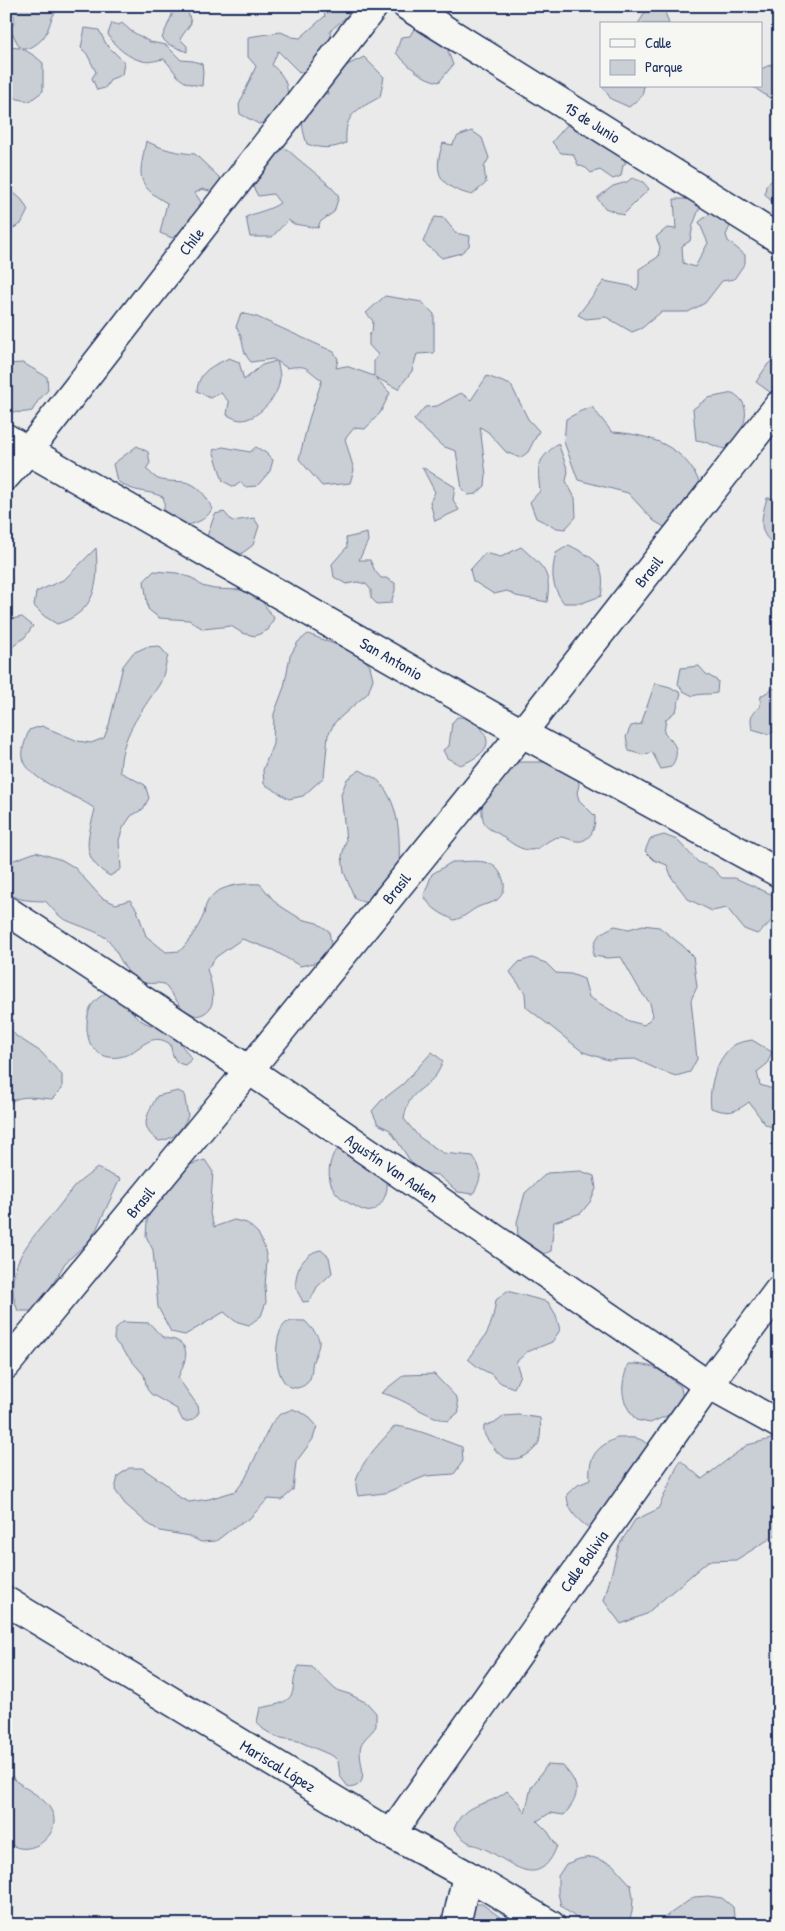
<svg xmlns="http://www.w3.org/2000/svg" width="785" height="1931" viewBox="0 0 785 1931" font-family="'Patrick Hand',sans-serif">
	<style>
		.green { fill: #caced5; stroke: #727e9a }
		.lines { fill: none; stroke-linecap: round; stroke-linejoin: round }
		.street-casing { stroke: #1b2f5e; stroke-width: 31 }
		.secondary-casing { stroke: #1b2f5e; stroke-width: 31 }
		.street { stroke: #f6f6f2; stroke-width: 28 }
		.secondary { stroke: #f6f6f2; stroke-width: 28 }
		.labels { text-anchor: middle; stroke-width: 4; stroke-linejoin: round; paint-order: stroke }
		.street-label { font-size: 16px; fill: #1b2f5e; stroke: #f6f6f2 }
	</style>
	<rect width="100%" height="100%" fill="#e9eae9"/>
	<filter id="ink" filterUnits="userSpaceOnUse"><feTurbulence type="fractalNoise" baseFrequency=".02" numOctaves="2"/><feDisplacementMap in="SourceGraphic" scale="10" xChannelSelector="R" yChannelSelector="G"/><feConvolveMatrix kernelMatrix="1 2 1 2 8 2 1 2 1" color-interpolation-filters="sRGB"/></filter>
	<g filter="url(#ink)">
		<g class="green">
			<path d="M6 6H56L59 8C49 17 51 28 43 38 40 42 35 45 30 48H22L36 57 43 63V91L30 101 18 99 6 93V47L20 48 10 29 14 23V15L6 13Z"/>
			<path d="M168 6H190L188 12 191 23 180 39 187 46V52L168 44 162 38 172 15V9Z"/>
			<path d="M322 6H354L355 9 330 31 332 43 310 68 300 73 278 51 272 65C287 78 288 86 288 106L269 121 259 124 240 114 239 105 256 66 248 57V37L281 32 292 37 300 38 325 16Z"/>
			<path d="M649 6H663L669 24H638Z"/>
			<path d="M112 23 119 25 122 23 131 31 150 42 166 45 181 60 193 61 202 64 203 72 202 86C176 83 180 76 164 59 157 60 149 63 143 61 130 59 113 46 108 34Z"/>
			<path d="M416 25 452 39 448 51 453 65 439 82C420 78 409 66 396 53L401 37 410 36Z"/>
			<path d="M85 28 99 30 106 44 124 62 122 75 111 79 105 88 97 90 92 78 96 72 87 54 81 48Z"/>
			<path d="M364 57 384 77 380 97C357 110 344 113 346 143 332 149 322 149 307 144 298 116 302 114 321 92L328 94 327 89 339 69Z"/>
			<path d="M779 61V101H774L752 86H761V69Z"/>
			<path d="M602 86H644L642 96 629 107 611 99Z"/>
			<path d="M567 125H587L616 148 626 163 623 165 621 176 613 179 600 170 591 173 586 168 578 165 573 154 561 153 552 142Z"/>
			<path d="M472 131 482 138 489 158 484 167 486 183 472 195C440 187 432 174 443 143L452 145 458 136Z"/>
			<path d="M146 141C162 149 177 153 195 154L226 184 213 192 202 189 195 193 201 202 187 232 172 238 160 233 167 203C133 184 140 174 146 141Z"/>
			<path d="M281 146C288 149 291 153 297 158 311 170 327 181 339 196L334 212 320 222 318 228 294 224 288 220 272 237H250L246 217C257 212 270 210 280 203L273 194 258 196 251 183Z"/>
			<path d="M632 178 643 182 649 189 623 215 605 208 597 198 613 186 627 182Z"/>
			<path d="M774 179 779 180V210L765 194 766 185Z"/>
			<path d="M12 191 22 200 28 210 21 224 6 232V192Z"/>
			<path d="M674 199H703L693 225 690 241 682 246 683 263 695 267 708 243 699 222 712 212 731 224 726 235 728 241 745 255V263L734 279 722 281 705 303 688 312H661L642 328 632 332 606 317 586 319 578 315 604 281 630 286 637 290 639 284V269L658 257 660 247 656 237 667 228 676 229Z"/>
			<path d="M435 217 444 218C448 224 452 227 455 233L470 236 469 246 461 253 442 258 423 242 430 225Z"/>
			<path d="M385 296 422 302 434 314V353L417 354 412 371 398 389 375 377 390 393 380 413 365 429 354 428 345 439 354 470 350 483 322 486 299 459 309 419 322 380C305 369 309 364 287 368L277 361C279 369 281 376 279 384 276 399 257 419 242 420 236 420 232 417 227 415L229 402 221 393 210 398 197 391C199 370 213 366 229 358L239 362 244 380 262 365 276 361 273 359 251 362C239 349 246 340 236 327L241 313 257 317 334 352 338 359 336 368 346 366 374 376V361L378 355 369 345V335L372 332 373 321 366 313Z"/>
			<path d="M779 355V391L774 395 756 382 768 364Z"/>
			<path d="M23 363 47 377 48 390 38 401 32 411C23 413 15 413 6 410V364Z"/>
			<path d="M487 376 511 385 528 419 539 431 528 452 520 458 506 452 488 432 480 427 486 475 485 486 476 494 468 495 462 489 456 451 442 446 414 420 425 407 437 406 461 393 471 400Z"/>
			<path d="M733 393C736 395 740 398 742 401 752 417 738 438 728 449 716 449 709 441 696 440L693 409 708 398Z"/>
			<path d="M592 407 612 432C650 434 686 447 700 484L668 529 654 521 628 493 578 480 564 442 566 419 581 411Z"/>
			<path d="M558 443 568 471 566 481 575 498 576 517 565 529 557 528 536 518 530 502 540 491C537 464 537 461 558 443Z"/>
			<path d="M137 446 148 452 150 463 146 469C150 472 154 477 158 479 167 482 177 481 185 482 198 484 208 498 212 509 205 522 194 523 182 527 176 523 164 517 164 509 164 504 165 502 163 497 145 489 135 494 117 481L113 464Z"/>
			<path d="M223 447 250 452 256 447 266 453 273 460 270 471 257 486 245 487 241 482 234 487 223 481 213 450Z"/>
			<path d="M422 467 455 487 453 500 459 510 435 521 430 502 435 492Z"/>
			<path d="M767 498 779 499V547C756 535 761 519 767 498Z"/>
			<path d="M224 512 232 521 254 518 259 526 253 545 241 554C237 551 234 552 229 551 220 548 214 542 207 536L215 514Z"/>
			<path d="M367 533 368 541 359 560H370L375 571 381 578H386L395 583V590L391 603 377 604 371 598V590L366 584 357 582 346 584 334 577 332 564 347 547 346 538Z"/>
			<path d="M569 545C595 559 607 563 601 596L582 603H564C551 586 551 573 556 553Z"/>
			<path d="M521 547C543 567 552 571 547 602L516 596 507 591 494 594 473 581 470 570 485 553 501 557Z"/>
			<path d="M96 548C99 584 96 612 57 624L44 616 34 606 36 592 65 579Z"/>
			<path d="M154 571 177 573 192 578 202 586 214 589 244 590 258 596 274 618 268 630 255 636 242 633 231 626 203 629 189 620 159 618 148 609 144 581Z"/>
			<path d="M22 617 33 626 25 637 6 652V620Z"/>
			<path d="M308 634 360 654 370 666 373 679 368 693 335 722 328 735 324 777 303 796 289 799 264 784 263 770 273 744 274 714 284 687 290 656 298 642Z"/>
			<path d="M159 646 168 656C165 665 164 677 159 685 140 714 121 735 120 772L145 785 149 798 143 809 131 816 123 828 119 840 121 869 110 876C79 858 88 838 95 809 76 794 32 783 24 761 20 752 26 739 29 730L42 726 78 741 91 743 104 738 109 725 123 666 133 653 146 647Z"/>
			<path d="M699 666 706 674 718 681 717 693C708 695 701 693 693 696L683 691 678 684 681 668Z"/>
			<path d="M655 683 670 687 681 693 676 711 666 719 664 733C676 744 681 752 671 767L661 769 652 752 643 755 629 751 626 737 631 726 641 724Z"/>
			<path d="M774 688 779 692 776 703 779 704V729L769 734 752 729C750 718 750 713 760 707L761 696Z"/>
			<path d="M457 717 473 718C478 724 487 734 487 742 487 753 469 762 460 765L447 758 443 750 449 746 452 723Z"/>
			<path d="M515 762H561L578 778 579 785 577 793 579 800 595 816C595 824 594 834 586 839 577 845 569 837 560 837 548 837 541 851 529 850 517 849 508 840 499 834 494 831 490 830 486 826 480 818 481 800 486 793 493 781 506 771 515 762Z"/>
			<path d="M360 770C366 774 378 778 382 785 403 812 399 847 399 878L369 904 355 899 344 872 342 856 346 840 341 794 347 779Z"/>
			<path d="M664 835 677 840 698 862 712 868 722 878H735L773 895C778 915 774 921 757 934L744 929 727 908 712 911 688 899 672 878 667 865 654 860 645 851 650 839Z"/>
			<path d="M36 852 62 860 74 867 102 898 116 904 130 900 137 910 146 936 166 952 180 951C190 940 198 928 204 914 205 910 205 906 207 903 215 885 243 883 260 884L277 904 301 919 317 923 329 931 331 944 326 957 314 963 300 966 273 950 242 939 216 957 207 969C212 986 221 1012 196 1016L183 1009 164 984C157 982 150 985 142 982 122 975 118 947 106 938 92 928 73 925 61 917 55 913 51 906 45 901 10 900 6 899 6 863Z"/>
			<path d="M452 862C475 862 497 855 504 883 505 889 502 896 497 900 491 904 484 904 478 907 470 911 464 918 454 920 442 914 429 908 424 895L432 874Z"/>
			<path d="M643 925 659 927 683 946 693 956 697 987 691 1000 697 1059 690 1072 676 1076 661 1071 635 1059 608 1060 583 1052 526 1007 525 993 510 972 519 962 532 958 546 963 556 973 571 974 584 979 589 997 629 1021 644 1025 653 1016 650 1003 641 992 621 957 607 958 593 956C594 937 598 934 615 926L629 929Z"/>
			<path d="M108 992 126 1001C140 1031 155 1020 174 1037 181 1043 186 1052 192 1059L185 1065C173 1063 173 1055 170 1044 154 1033 145 1044 132 1052 118 1061 100 1059 91 1045 86 1036 86 1021 89 1011 91 1003 100 996 108 992Z"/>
			<path d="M6 1024 16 1036 41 1052 62 1075V1089L52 1099C37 1098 17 1093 6 1106Z"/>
			<path d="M752 1040 772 1052 767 1064 757 1072 760 1085 779 1091V1131L765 1124 749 1102C734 1113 729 1114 711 1108 708 1087 717 1055 736 1044 740 1042 747 1041 752 1040Z"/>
			<path d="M432 1052 443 1061C441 1066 439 1071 436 1075 420 1094 409 1090 404 1119L419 1137 443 1153 473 1156C483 1171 482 1178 473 1194L458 1192 438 1175 424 1173 413 1165 390 1130 378 1124 372 1111 381 1101 403 1084Z"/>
			<path d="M178 1091 184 1094 188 1116C182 1129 174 1140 159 1141 137 1127 148 1114 157 1096Z"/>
			<path d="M346 1144 385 1173C386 1178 388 1183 387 1188 386 1198 377 1214 366 1211 362 1210 358 1208 355 1206 337 1198 326 1186 330 1164 331 1161 332 1156 334 1153 337 1150 342 1147 346 1144Z"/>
			<path d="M205 1160 213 1172 210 1214 214 1227 234 1220 247 1223 258 1233 264 1246 267 1260 265 1286 266 1302 261 1316 249 1325 235 1321 224 1312 185 1335 171 1332 158 1307 153 1250 146 1236 147 1221 158 1191 176 1169Z"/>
			<path d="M97 1168 120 1179 96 1230 88 1242 65 1263 51 1287 47 1301 34 1311H18C0 1269 31 1239 56 1210 62 1203 67 1195 73 1188 79 1181 89 1175 97 1168Z"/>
			<path d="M581 1171 594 1176 596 1189 590 1202 581 1213 554 1222 551 1251 537 1257 523 1249 518 1237 517 1222 525 1193 547 1173Z"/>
			<path d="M321 1250 329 1257 332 1273 317 1287 310 1301 303 1302C301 1297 297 1292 296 1287 294 1271 305 1252 321 1250Z"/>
			<path d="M507 1291 548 1302 556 1315 560 1330 552 1342 527 1352 516 1362 520 1375 514 1388 501 1383 491 1374 479 1368 468 1359C473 1351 478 1346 483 1339 491 1329 494 1313 496 1300Z"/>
			<path d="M305 1321C321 1339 323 1338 313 1361 311 1368 313 1377 307 1383 304 1386 301 1387 297 1388 272 1389 272 1333 286 1323 291 1320 299 1321 305 1321Z"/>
			<path d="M123 1322 149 1323C154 1327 158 1334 163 1337 167 1339 172 1339 175 1340 194 1347 183 1365 178 1378L198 1406 199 1412C195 1419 192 1422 183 1421L177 1409 151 1394 147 1389 144 1375 114 1340C114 1331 116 1327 123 1322Z"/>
			<path d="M628 1364C656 1364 660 1370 681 1387L683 1400 676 1412 650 1423 636 1420C620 1400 620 1388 628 1364Z"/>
			<path d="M434 1374 457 1398 459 1412 448 1421C423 1416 405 1398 381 1393L404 1375Z"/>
			<path d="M293 1409 307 1415 317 1426 313 1439 296 1462 293 1490 282 1500 268 1499 249 1519 237 1525 216 1541 201 1542 189 1536 160 1531 147 1523 125 1504 115 1490 118 1476 129 1468H142L167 1485 177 1496 189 1502 209 1499 236 1491 245 1479 271 1424 280 1414Z"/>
			<path d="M518 1415 540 1418C541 1425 541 1435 539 1442 533 1455 514 1464 502 1456 497 1453 494 1448 491 1444 486 1438 483 1434 484 1426L498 1421 504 1416Z"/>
			<path d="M395 1426C417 1428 441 1440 462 1447L463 1461 454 1474 426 1476 385 1493 358 1496C357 1492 356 1488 356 1484 356 1466 383 1440 395 1426Z"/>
			<path d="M779 1437V1533L736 1560 708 1561 646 1614 621 1624 604 1601 619 1545 635 1520 658 1509 680 1460 702 1479 747 1445Z"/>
			<path d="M617 1438C636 1438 641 1435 654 1452L591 1529C578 1521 567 1510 567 1494L578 1485 590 1480C588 1457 596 1447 617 1438Z"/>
			<path d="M299 1666 312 1667 336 1690 349 1694 367 1703 376 1713V1726C372 1733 364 1738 361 1745 356 1761 374 1785 349 1788L340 1776 338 1761 333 1756 298 1741 276 1737 263 1729 257 1722 260 1708C272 1705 290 1705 293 1690 294 1680 294 1675 299 1666Z"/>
			<path d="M6 1761C10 1767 9 1774 13 1778 26 1791 46 1796 53 1814 61 1839 23 1861 6 1840Z"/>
			<path d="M547 1765 563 1766C580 1785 581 1795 564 1815L550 1813 537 1821 548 1832 557 1846C540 1889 517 1867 489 1851 472 1842 469 1847 454 1829 466 1799 485 1809 507 1791L518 1802 525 1813 531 1788Z"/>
			<path d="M592 1857 612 1864 631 1885 633 1898 632 1912 628 1925H585L561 1906 558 1893V1876L566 1864 579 1859Z"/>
			<path d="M708 1896 722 1898 733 1907 735 1925H660L661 1920 694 1897Z"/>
			<path d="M475 1904H482L508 1923 523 1925H469L470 1908Z"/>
		</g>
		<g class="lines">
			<defs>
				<g id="street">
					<path id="s1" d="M407 6 779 239"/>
					<path id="s2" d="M6 438 522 733 779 873"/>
					<path id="s3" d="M6 476 29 450 374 6"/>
					<path id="s4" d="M6 910 249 1070 708 1385 779 1424"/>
					<path id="s5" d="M6 1365 249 1070 522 733 779 405"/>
					<path id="s6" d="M391 1834 708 1385 779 1290"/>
					<path d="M456 1925 467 1875"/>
				</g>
				<g id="secondary">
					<path id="s7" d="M6 1601 391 1834 467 1875 551 1925"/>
				</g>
			</defs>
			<use href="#street" class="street-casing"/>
			<use href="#secondary" class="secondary-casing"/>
			<use href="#street" class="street"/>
			<use href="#secondary" class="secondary"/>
		</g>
	</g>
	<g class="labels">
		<g class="street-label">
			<text dy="6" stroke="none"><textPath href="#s1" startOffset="219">15 de Junio</textPath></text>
			<text dy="6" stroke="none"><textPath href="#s3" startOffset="299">Chile</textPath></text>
			<text dy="6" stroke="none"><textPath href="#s5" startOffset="1021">Brasil</textPath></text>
			<text dy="6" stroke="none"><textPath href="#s2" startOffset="444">San Antonio</textPath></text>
			<text dy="6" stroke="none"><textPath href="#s5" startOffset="616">Brasil</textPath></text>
			<text dy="6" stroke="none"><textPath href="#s4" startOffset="464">Agustín Van Aaken</textPath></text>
			<text dy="6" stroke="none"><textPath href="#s5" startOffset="211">Brasil</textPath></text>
			<text dy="6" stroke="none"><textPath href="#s6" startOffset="334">Calle Bolivia</textPath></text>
			<text dy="6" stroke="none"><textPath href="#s7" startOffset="318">Mariscal López</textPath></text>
		</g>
	</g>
	<rect width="785" height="1931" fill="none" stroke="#f6f6f2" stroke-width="25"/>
	<rect x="12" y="12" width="760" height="1906" fill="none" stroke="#1b2f5e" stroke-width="2" filter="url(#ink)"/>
	<rect x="600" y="22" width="162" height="65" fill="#f6f6f2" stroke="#9ea6b7"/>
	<rect x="610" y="39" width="25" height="8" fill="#f6f6f2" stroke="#9ea6b7"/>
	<text x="645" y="48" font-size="15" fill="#1b2f5e">Calle</text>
	<rect x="610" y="60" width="25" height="15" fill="#caced5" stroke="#9ea6b7"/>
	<text x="645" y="72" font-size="15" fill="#1b2f5e">Parque</text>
</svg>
